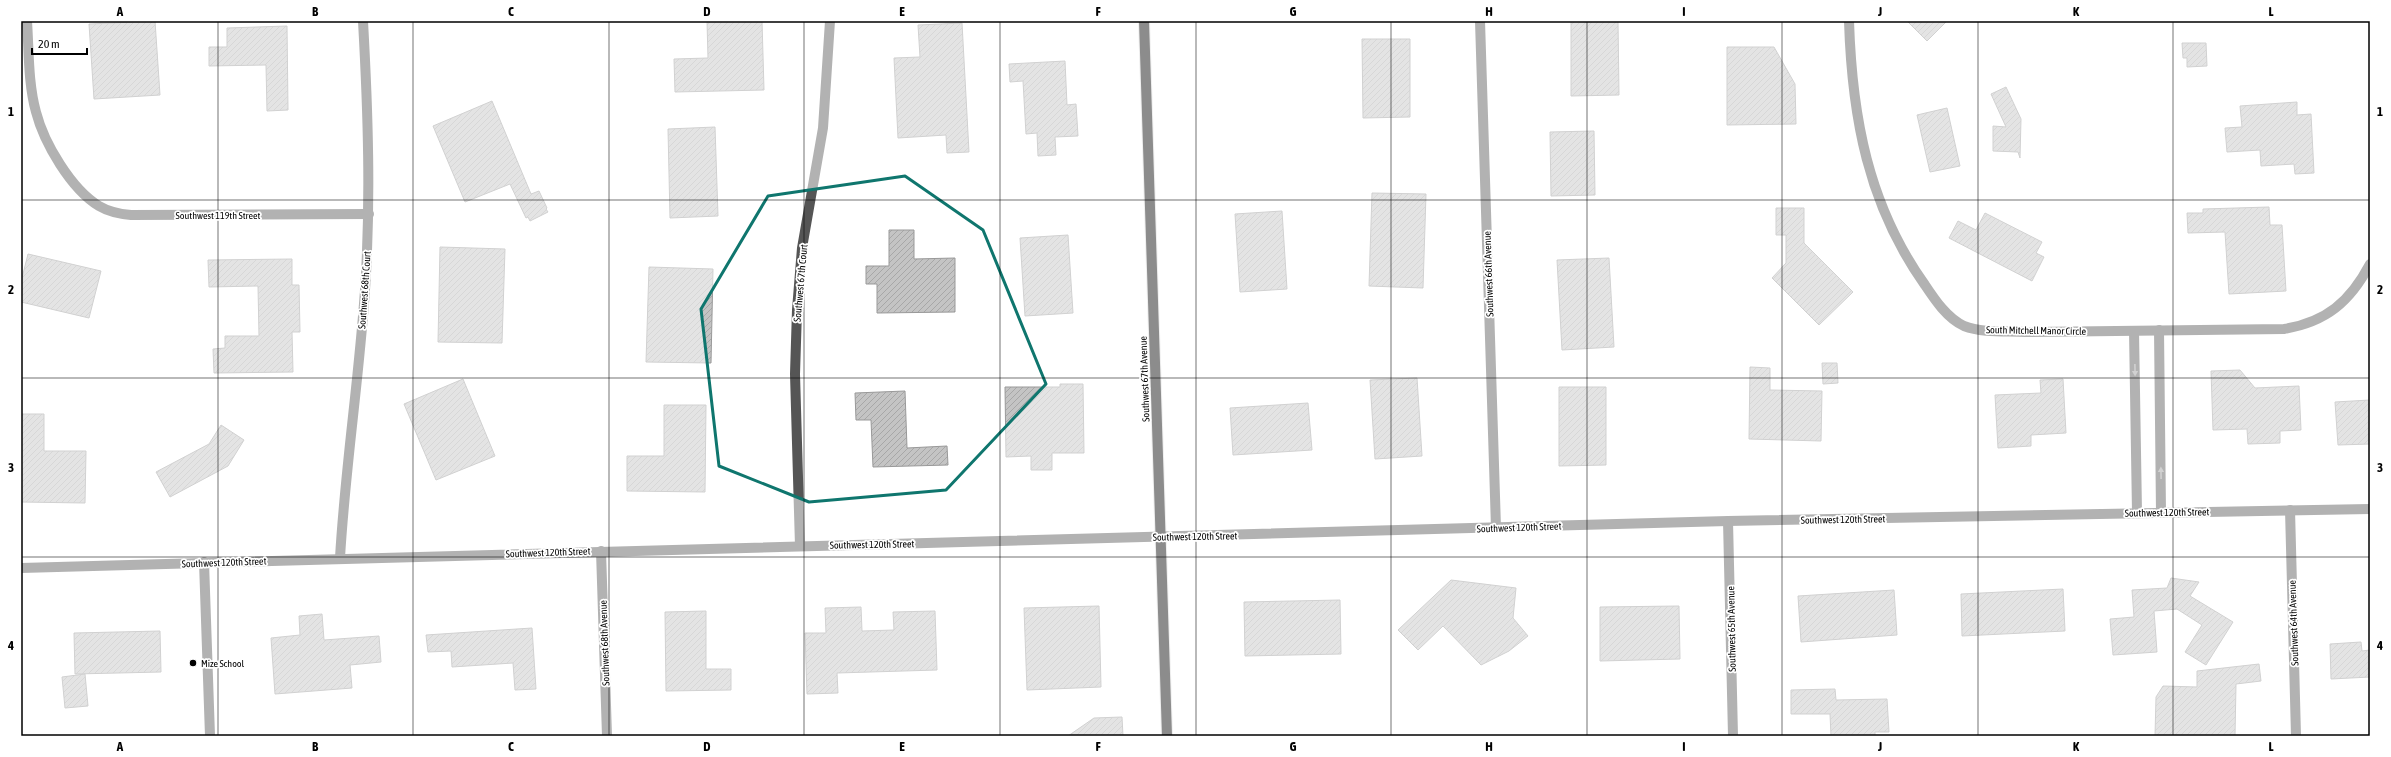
<svg xmlns="http://www.w3.org/2000/svg" width="2391" height="757" viewBox="0 0 2391 757" font-family="'Asap Condensed',sans-serif">
	<style>
		.building { fill: url(#building-hatch); stroke: #999 }
		.lines { fill: none; stroke-linecap: round; stroke-linejoin: round }
		.major-casing { stroke: #dbdbdb; stroke-width: 12 }
		.minor { stroke: #555; stroke-width: 10 }
		.major { stroke: #000; stroke-width: 10 }
		.oneway { fill: #999 }
		.marked { fill: none; stroke: #0f766e; stroke-width: 3; stroke-linejoin: round }
		.grid { fill: none; stroke: #000; stroke-width: 1; stroke-opacity: 0.55 }
		.poi-dot { fill: #000; stroke: #fff; stroke-width: 1.5 }
		.labels { text-anchor: middle; stroke-width: 3.5; stroke-linejoin: round; paint-order: stroke }
		.street-label { font-size: 10px; fill: #000; stroke: #fff }
		.poi-label { font-size: 10px; fill: #000; stroke: #fff; text-anchor: start }
		.neatline { fill: none; stroke: #000; stroke-width: 1.5 }
		.grid-label { font-size: 13px; text-anchor: middle; font-weight: bold; fill: #000 }
	</style>
	<defs>
		<pattern id="building-hatch" width="6" height="6" patternUnits="userSpaceOnUse"><rect width="6" height="6" fill="#c4c4c4"/><path d="M-1 1l2-2M0 6l6-6M5 7l2-2" fill="none" stroke="#a7a7a7"/></pattern>
	</defs>
	<rect width="100%" height="100%" fill="#fff"/>
	<g class="building">
		<path d="M155 21 160 95 94 99 89 24Z"/>
		<path d="M707 21H762L764 90 675 92 674 59 708 58Z"/>
		<path d="M1571 21H1618L1619 95 1571 96Z"/>
		<path d="M1907 21H1947L1927 41Z"/>
		<path d="M962 23 969 152 947 153 946 135 898 138 894 58 920 57 918 25Z"/>
		<path d="M287 26 288 110 267 111 266 65 209 66V47H227V28Z"/>
		<path d="M1362 39H1410V117L1363 118Z"/>
		<path d="M2182 43H2206L2207 66 2187 67V58H2183Z"/>
		<path d="M1727 47H1774L1795 84 1796 124 1727 125Z"/>
		<path d="M1065 61 1067 105 1076 104 1078 136 1055 137 1056 155 1038 156 1037 133 1026 134 1023 81 1010 82 1009 64Z"/>
		<path d="M2006 87 2021 119 2020 158 2018 152 1993 151V126L2006 127 1991 94Z"/>
		<path d="M492 101 531 194 539 191 547 208 546 209 548 212 530 221 528 217 526 218 510 184 465 202 433 126Z"/>
		<path d="M2297 102V115L2311 114 2314 173 2295 174 2294 164 2261 166 2260 150 2227 152 2225 128 2242 127 2240 106Z"/>
		<path d="M1947 108 1960 166 1930 172 1917 115Z"/>
		<path d="M715 127 718 216 670 218 668 129Z"/>
		<path d="M1594 131 1595 195 1551 196 1550 132Z"/>
		<path d="M1372 193 1426 194 1423 288 1369 286Z"/>
		<path d="M2269 207 2270 225H2282L2286 291 2229 294 2225 232 2188 233 2187 213H2203V209Z"/>
		<path d="M1776 208H1804V243L1853 292 1819 325 1772 278 1786 263V235H1776Z"/>
		<path d="M1282 211 1287 289 1240 292 1235 214Z"/>
		<path d="M1985 213 2042 242 2036 253 2044 257 2032 281 1949 238 1958 221 1976 230Z"/>
		<path d="M889 230H914V259L955 258V312L877 313V284H866V266H889Z"/>
		<path d="M1068 235 1073 313 1025 316 1020 238Z"/>
		<path d="M440 247 505 249 502 343 438 342Z"/>
		<path d="M28 254 101 271 89 318 21 302V282Z"/>
		<path d="M1609 258 1614 347 1562 350 1557 260Z"/>
		<path d="M292 259V285H299L300 332H292L293 372 214 373 213 349 225 348V336H259L258 286 209 287 208 260Z"/>
		<path d="M649 267 713 269 711 363 646 362Z"/>
		<path d="M1822 363H1837L1838 383 1823 384Z"/>
		<path d="M1750 367 1770 368V390L1822 391 1821 441 1749 439Z"/>
		<path d="M2240 370 2255 388 2299 386 2301 430 2280 431V443L2248 444 2247 429 2213 430 2211 371Z"/>
		<path d="M1417 378 1422 456 1375 459 1370 380Z"/>
		<path d="M463 379 495 456 436 480 404 404Z"/>
		<path d="M2063 379 2066 433 2031 435V446L1998 448 1995 395 2041 393 2040 380Z"/>
		<path d="M1060 384H1083L1084 453H1052V470H1031V456L1006 457 1005 387H1060Z"/>
		<path d="M1559 387H1606V465L1559 466Z"/>
		<path d="M905 391 907 448 947 446 948 465 873 467 871 420H856L855 393Z"/>
		<path d="M2370 400V444L2338 445 2335 402Z"/>
		<path d="M1308 403 1312 450 1233 455 1230 408Z"/>
		<path d="M664 405H706L705 492 627 491V456H664Z"/>
		<path d="M21 414H44V451H86L85 503 21 502Z"/>
		<path d="M221 425 244 440 228 466 170 497 156 472 209 444Z"/>
		<path d="M2171 578 2199 582 2190 596 2233 622 2206 665 2185 652 2202 625 2177 609 2154 611 2157 652 2113 655 2110 619 2134 617 2132 590 2167 588Z"/>
		<path d="M1451 580 1516 588 1513 618 1528 636 1509 651 1481 665 1443 626 1418 650 1398 630Z"/>
		<path d="M2063 589 2065 631 1962 636 1961 594Z"/>
		<path d="M1894 590 1897 635 1801 642 1798 596Z"/>
		<path d="M1340 600 1341 654 1245 656 1244 602Z"/>
		<path d="M1099 606 1101 687 1027 690 1024 608Z"/>
		<path d="M1679 606 1680 659 1600 661V607Z"/>
		<path d="M861 607 862 631 894 630 893 612 935 611 937 670 837 673 838 693 807 694 805 633H826L825 608Z"/>
		<path d="M706 611V669H731V690L666 691 665 612Z"/>
		<path d="M322 614 324 640 379 636 381 662 350 665 352 688 275 694 271 638 300 635 299 616Z"/>
		<path d="M532 628 536 689 515 690 513 663 452 667 451 651 428 652 426 635Z"/>
		<path d="M160 631 161 672 75 674 74 633Z"/>
		<path d="M2361 642 2362 651 2370 650V677L2331 679 2330 644Z"/>
		<path d="M2259 664 2261 681 2236 684 2235 736H2155L2156 697 2163 686 2197 687V671Z"/>
		<path d="M85 674 88 706 65 708 62 677Z"/>
		<path d="M1835 689 1836 700 1887 699 1889 732H1875V736H1831L1830 714H1791V690Z"/>
		<path d="M1122 717 1123 736H1068L1094 718Z"/>
	</g>
	<g class="lines">
		<defs>
			<path id="major" d="M1144 21 1167 736"/>
		</defs>
		<use href="#major" class="major-casing"/>
		<g class="minor">
			<path d="M27 21C29 50 28 83 36 112 44 143 71 189 99 206 109 212 120 214 131 215L369 214"/>
			<path d="M1480 21 1496 528"/>
			<path d="M1849 21C1852 117 1868 205 1925 285 1935 300 1947 318 1964 326 1982 333 2006 331 2025 332L2284 329C2326 322 2350 302 2370 264"/>
			<path d="M2159 330 2161 512"/>
			<path d="M2134 331 2137 512"/>
			<path d="M2290 510 2296 736"/>
			<path d="M1728 521 1733 736"/>
			<path d="M800 546 795 374 797 310 802 248 823 128 830 21"/>
			<path d="M601 551 607 736"/>
			<path d="M340 558C345 469 359 380 365 290 371 200 368 111 363 21"/>
			<path d="M204 562 210 736"/>
			<path d="M21 568 1728 521 2370 509"/>
		</g>
		<use href="#major" class="major"/>
	</g>
	<defs><path id="oneway-solid" d="M-6-.8H1V-3.2L6.5 0L1 3.2V.8H-6Z"/></defs>
	<g class="oneway">
		<use href="#oneway-solid" transform="translate(2135 370) rotate(89)"/>
		<use href="#oneway-solid" transform="translate(2161 473) rotate(-91)"/>
	</g>
	<path d="M0 0H2391V757H0ZM905 176 983 230 1046 384 946 490 809 502 719 466 701 309 768 196Z" fill="#fff" fill-opacity=".55" fill-rule="evenodd"/>
	<path class="marked" d="M905 176 983 230 1046 384 946 490 809 502 719 466 701 309 768 196Z"/>
	<path class="grid" d="M218 21V736M413 21V736M609 21V736M804 21V736M1000 21V736M1196 21V736M1391 21V736M1587 21V736M1782 21V736M1978 21V736M2173 21V736M21 200H2370M21 378H2370M21 557H2370"/>
	<circle class="poi-dot" cx="193" cy="663" r="4"/>
	<g class="labels">
		<g class="street-label">
			<text x="218" y="219">Southwest 119th Street</text>
			<text transform="translate(1488 274) rotate(-92)" y="4">Southwest 66th Avenue</text>
			<text transform="translate(800 283) rotate(-85)" y="4">Southwest 67th Court</text>
			<text transform="translate(364 290) rotate(-86)" y="4">Southwest 68th Court</text>
			<text transform="translate(2036 330) rotate(1)" y="4">South Mitchell Manor Circle</text>
			<text transform="translate(1144 379) rotate(-92)" y="4">Southwest 67th Avenue</text>
			<text transform="translate(2167 512) rotate(-1)" y="4">Southwest 120th Street</text>
			<text transform="translate(1843 519) rotate(-1)" y="4">Southwest 120th Street</text>
			<text transform="translate(1519 527) rotate(-2)" y="4">Southwest 120th Street</text>
			<text transform="translate(1195 536) rotate(-1)" y="4">Southwest 120th Street</text>
			<text transform="translate(872 544) rotate(-1)" y="4">Southwest 120th Street</text>
			<text transform="translate(548 552) rotate(-2)" y="4">Southwest 120th Street</text>
			<text transform="translate(224 562) rotate(-2)" y="4">Southwest 120th Street</text>
			<text transform="translate(2293 623) rotate(-92)" y="4">Southwest 64th Avenue</text>
			<text transform="translate(1731 629) rotate(-91)" y="4">Southwest 65th Avenue</text>
			<text transform="translate(604 643) rotate(-92)" y="4">Southwest 68th Avenue</text>
		</g>
		<g class="poi-label">
			<text x="201" y="667">Mize School</text>
		</g>
	</g>
	<rect width="2391" height="757" fill="none" stroke="#ffffff" stroke-width="44"/>
	<path d="M32 48v6h55v-6" fill="none" stroke="#000000" stroke-width="2"/>
	<text x="38" y="48" font-size="12" fill="#000000" stroke="#ffffff" stroke-width="3" paint-order="stroke">20 m</text>
	<rect x="22" y="22" width="2347" height="713" class="neatline"/>
	<g class="grid-label">
		<text x="120" y="16">A</text>
		<text x="315" y="16">B</text>
		<text x="511" y="16">C</text>
		<text x="707" y="16">D</text>
		<text x="902" y="16">E</text>
		<text x="1098" y="16">F</text>
		<text x="1293" y="16">G</text>
		<text x="1489" y="16">H</text>
		<text x="1684" y="16">I</text>
		<text x="1880" y="16">J</text>
		<text x="2076" y="16">K</text>
		<text x="2271" y="16">L</text>
		<text x="11" y="116">1</text>
		<text x="2380" y="116">1</text>
		<text x="11" y="294">2</text>
		<text x="2380" y="294">2</text>
		<text x="11" y="472">3</text>
		<text x="2380" y="472">3</text>
		<text x="11" y="650">4</text>
		<text x="2380" y="650">4</text>
		<text x="120" y="751">A</text>
		<text x="315" y="751">B</text>
		<text x="511" y="751">C</text>
		<text x="707" y="751">D</text>
		<text x="902" y="751">E</text>
		<text x="1098" y="751">F</text>
		<text x="1293" y="751">G</text>
		<text x="1489" y="751">H</text>
		<text x="1684" y="751">I</text>
		<text x="1880" y="751">J</text>
		<text x="2076" y="751">K</text>
		<text x="2271" y="751">L</text>
	</g>
</svg>
